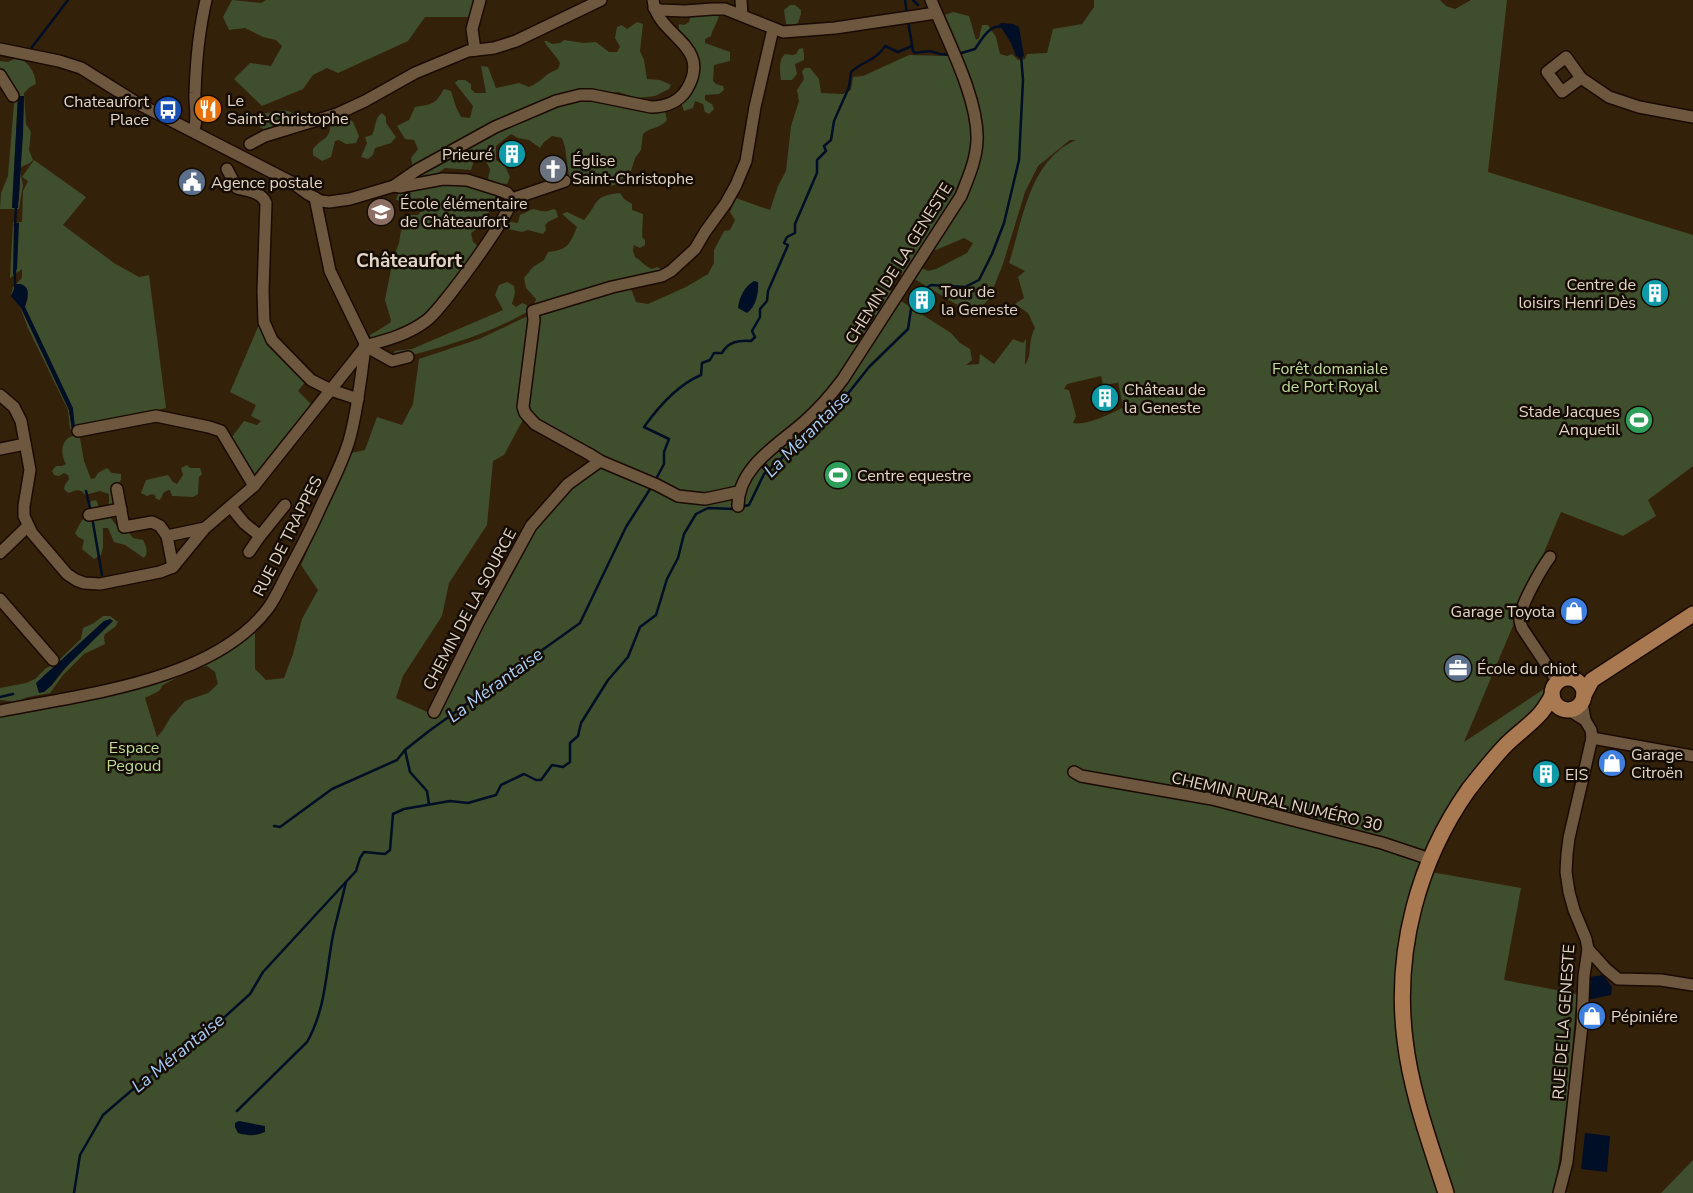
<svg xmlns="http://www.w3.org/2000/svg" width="1693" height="1193" viewBox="0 0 1693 1193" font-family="'Nunito Sans',sans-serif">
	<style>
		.green { fill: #3f4e2c; fill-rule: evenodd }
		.water { fill: #000e26 }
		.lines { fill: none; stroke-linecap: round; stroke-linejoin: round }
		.stream { stroke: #000e26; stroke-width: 2.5 }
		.minor-casing { stroke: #1b0a00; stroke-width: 14 }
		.major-casing { stroke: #1b0a00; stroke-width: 18 }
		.minor { stroke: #6d573e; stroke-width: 11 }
		.major { stroke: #a97a51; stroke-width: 15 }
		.labels { text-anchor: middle; stroke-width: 5; stroke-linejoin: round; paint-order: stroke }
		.poi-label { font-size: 16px; fill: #e2d5c7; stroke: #150d04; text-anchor: start }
		.street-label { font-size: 16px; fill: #e2d5c7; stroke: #150d04 }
		.park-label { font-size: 16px; fill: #bfdc9d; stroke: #150d04 }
		.water-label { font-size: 18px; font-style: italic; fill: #a8cdf7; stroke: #150d04 }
		.quarter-label { font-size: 19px; font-weight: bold; fill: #e2d5c7; stroke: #150d04 }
	</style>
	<rect width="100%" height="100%" fill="#342109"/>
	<g class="green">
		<path d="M232 0 261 3 266 0H475L470 17H425L408 41 338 73 327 68 313 75 303 89 262 106 234 79 250 63 271 66 282 46 276 40 263 37 245 28 229 30 223 17Z"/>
		<path d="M1094 0H1440L1446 6 1455 9 1471 0H1507L1488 172 1693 235V466L1648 500 1656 516 1623 536 1561 512 1464 742 1544 689 1543 700 1491 755 1420 870 1521 888 1504 980 1577 994 1568 1092 1555 1191 1570 1193H0V716L163 680 255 627V669L266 680 284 678 293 654 302 619 318 590 301 565 351 453 365 450 377 417 402 425 413 404 419 359 479 339 532 314 525 416 504 455 493 461 487 525 449 583 442 616 403 676 396 698 434 715 533 529 574 483 597 463 676 498 735 495 737 514 741 496 765 457 796 432 898 299 951 333 960 343 970 349 972 360 966 365 979 364 980 354 994 364 1013 339 1023 343 1026 339 1025 365C1033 354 1027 342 1035 328L1028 313 1015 304 1024 298 1018 277 1025 271 1009 263C1023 220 1029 160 1076 140H1070L1038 166 1025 192 1003 264 989 299 974 315 911 277 918 266 928 271 936 269 967 253 973 243 964 238 936 250 930 249 979 147 958 49 945 15 953 12 969 16 976 40 979 38 982 25H988L996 37 1000 54 1007 56 1012 54 1018 60 1025 59 1027 54 1047 53 1053 29 1082 24 1094 7ZM1101 376 1103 385 1117 383 1118 382 1124 411 1122 408C1110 414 1086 426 1073 423L1076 416 1069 390 1064 389 1067 384ZM207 666 215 672 218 684 208 693 185 701 170 718 163 730 157 737 145 698 159 691 163 685 193 669Z"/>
		<path d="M790 5H795L801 10V14L798 23 793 25 786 24 784 10Z"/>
		<path d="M719 13C719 21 713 27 711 36L705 39V43L730 52V61L714 65 713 81 716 84 723 86 724 90 719 94 705 95V100L712 104 714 109 709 114 705 112 703 104 695 101 693 108 684 111 681 102 695 75 678 34 679 24 684 25 689 22 691 15Z"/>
		<path d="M637 22 643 24 640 51 644 60 647 79 660 80 671 85 669 89 655 96 637 98 618 92 603 94 586 92 437 155 427 158 413 168 411 158 418 149 414 140 405 139 397 126 409 120 415 107C432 104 435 105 444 89L451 91 456 107 461 117 470 118 473 106 455 83 458 80H465L471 84V89L475 93H486L481 66 488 67 496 88 519 83 529 87C543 81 544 74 558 69L560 63C556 55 549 50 544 41H547L552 44 560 43 564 40 584 43 596 42 609 52H617L620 47 615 38 617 27 622 25 627 29Z"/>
		<path d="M803 48 804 54V60L795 64 797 74 792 80H781C780 71 778 60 785 54L793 55 796 54 799 49Z"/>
		<path d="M909 55 951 56 975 128 969 171 907 276 903 274 893 279 890 288 893 298 840 379 736 491 704 497 678 494 613 465 528 413 535 313 630 286 636 302 648 304 686 287 708 274 714 263V250L724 231 730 230 735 220 730 212 736 198 770 210 778 186 786 171 791 126 799 101 797 90 804 79 802 71 805 68H810L819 79 821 93 843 94 851 90 853 77 863 76Z"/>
		<path d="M16 58C28 60 35 72 36 84L30 87 24 93 26 124 31 132 29 150 33 160 30 163 21 167 20 171 23 185 19 209H0L1 193 8 176 15 91 0 72V61L8 62ZM18 96H24L19 200 12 207Z"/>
		<path d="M592 98 665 112 667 120C658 130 652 126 643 134L641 150 635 158 631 171 615 185 609 186 569 177 565 147 562 138 552 136 544 142 540 148 529 140 518 138 511 134 496 146V160L505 166 510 177 507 184 495 183 488 179 490 169 484 158H475L471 170 445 168 434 176 418 180 415 177C468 148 531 105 592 98Z"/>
		<path d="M283 110 288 111 295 114 294 121 268 132 260 127 259 117 263 114Z"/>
		<path d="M382 113 386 117V123L396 137 391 143 375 148 373 155 368 159 361 157 367 143 365 137 372 135C376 128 374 118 382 113Z"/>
		<path d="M346 116 353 122 359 136 356 143 346 144 339 140 335 141 331 157 322 161 313 155V149C325 134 329 143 331 121Z"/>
		<path d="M34 160 86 197 63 225 114 263 139 277 149 275 166 408 71 430 70 429 68 410 28 328 20 307 11 295 13 287 22 278V269L10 278 13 222H22L23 191 28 181 22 177ZM21 284 28 298 25 307 72 408 75 429 72 430 69 410 21 308 11 295Z"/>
		<path d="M444 183C457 184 494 187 501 199 503 201 503 204 504 207L500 210H490L482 225 471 233 473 242 479 247 432 313 419 322 372 341 370 335 390 323 391 320 385 300 393 259 399 243 401 231 410 215H418L422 210 420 198 401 201 396 200 398 194 407 190Z"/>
		<path d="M620 193 624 199 632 204V210L643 214 642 237 645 240V245L640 248 634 245 633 251 635 257C642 261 643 265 652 269L657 267 663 270 661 275 534 305 536 299 526 288 524 278 533 267 544 260 548 252C568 250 570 244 577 227L562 214 567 212 584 220C600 202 592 196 620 193Z"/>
		<path d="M533 209C540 211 546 213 553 209L556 210 558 217 548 222 545 225 546 230 543 234 528 230 522 232 508 229 507 224 511 222 518 223 520 215Z"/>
		<path d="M507 282 514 286 515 293 512 304 516 307 522 303 527 305 529 310 527 312C487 335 443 347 398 359L394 358 393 354 395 351 412 349 503 310 495 295 499 285Z"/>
		<path d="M258 327H262L306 381 298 391 311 404 255 475 232 437 244 421 257 425 261 421 251 416 256 405 230 392Z"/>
		<path d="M72 436H77L80 438 84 461 91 479 95 478 98 473 107 468 112 473 121 474V480L117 485 119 522 116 521 109 505V494L100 491 85 495C80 487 75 491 68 493L64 489 65 485 69 479 68 475 64 473 59 476 54 475 52 471 56 466H62L66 464C60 454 61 440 72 436Z"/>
		<path d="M187 465 190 468H200L202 474 199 477 198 494 193 497 172 496 170 490H168L163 493 162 497 159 500 155 498 156 496 152 494 147 496 141 493 146 480 168 475 173 482 177 484 183 475 181 468Z"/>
		<path d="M96 500 98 504V511L102 515 110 517 117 526 126 529 133 538 143 540C146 546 149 552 144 558L125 545 114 542 108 528H103V547L101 555 94 559 82 549 84 540 78 537 75 533 82 520 86 518 91 501Z"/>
		<path d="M103 616H110L118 622 115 627 105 634 104 637 105 644 84 654 63 675 50 693 28 697 13 703 10 701 0 700V688L26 683 35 679 45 669 59 660 81 639 83 628 94 623ZM104 621 56 680 51 686 43 676 58 664Z"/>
		<path d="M1693 1160V1193H1661Z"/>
	</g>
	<g class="water">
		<path d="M1002 23 1013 24 1019 27 1024 56 1020 58 1016 56 1011 43 999 24Z"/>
		<path d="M18 96H24L23 134 18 208H12Z"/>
		<path d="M14 222 19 223 17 269 13 275Z"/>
		<path d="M754 281 758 282C759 292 756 307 747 313L738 308C739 297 745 286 754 281Z"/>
		<path d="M16 284H21C32 289 27 297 25 307L73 408 75 429 72 430 69 410 21 308 11 296Z"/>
		<path d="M110 619 113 621 63 670 51 686 44 692 39 693 36 683 104 621Z"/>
		<path d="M1603 975 1612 987 1611 995 1587 1000 1589 977Z"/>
		<path d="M239 1121 265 1126V1132C256 1136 248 1136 238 1133L235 1127V1123Z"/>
		<path d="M1585 1133 1610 1136 1607 1172 1581 1169Z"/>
	</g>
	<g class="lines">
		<g class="stream">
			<path d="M905 0 907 13"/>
			<path d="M913 0 918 5"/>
			<path d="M908 21 913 51 915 53 930 51 940 54 950 55"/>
			<path d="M29 51 68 0"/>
			<path d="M958 54 975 49C982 39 989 24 1003 27"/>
			<path d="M15 225 16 205"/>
			<path d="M15 270V287"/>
			<path d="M655 481 664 464V452L669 439 644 427C659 406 677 385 701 375L702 363 710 360 714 353H722C728 342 738 340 751 341L755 337 752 331 760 317V309L767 301 768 291 788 245 784 243 787 237 795 233V224L817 173V160L826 151 824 146 831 140 834 121 849 87 851 72C863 61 877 60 885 46L898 52 912 46"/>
			<path d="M86 491 91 512"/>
			<path d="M740 507 749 505 764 474 835 410 869 367 908 329 913 296 931 285 965 287 979 280 992 254 1004 223 1019 160 1023 80 1021 55"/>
			<path d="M92 517 102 575"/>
			<path d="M0 697 13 694"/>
			<path d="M405 750 410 772 427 791 429 804"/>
			<path d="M274 826 280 827 332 789 397 760 405 750 429 731 580 623 626 527 652 486"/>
			<path d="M237 1111 307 1042C326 1009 326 971 333 935 337 917 342 900 346 882"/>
			<path d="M74 1193 80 1155 103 1115 160 1066 186 1052 250 994 263 972 356 871 360 858 364 852 385 854 390 850 393 814 404 809 450 801 468 803 496 795 501 785 524 774 536 780H541L552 765 563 767 570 762V743L578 736 581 723 608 680 628 657 640 627 656 615 667 579 678 558 684 534 696 514 708 508 735 509"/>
		</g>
		<defs>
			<g id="minor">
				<path d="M741 0 742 15"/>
				<path d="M654 8 660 10 685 11 713 9H725L783 32 835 28 936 13"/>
				<path d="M0 49 59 61 81 68 137 103 293 183 308 194 321 201 329 202 350 199 394 186 417 170 495 127 556 101 580 95H592L651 107C665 107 679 102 687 89 713 44 657 37 653 0"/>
				<path d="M475 50 472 29 480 0"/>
				<path d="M1566 57 1581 78 1562 92 1547 72Z"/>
				<path d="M0 75 13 96"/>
				<path d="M1581 78 1609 97 1639 107 1693 117"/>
				<path d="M193 131C199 120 194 105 195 93 196 62 199 30 206 0"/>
				<path d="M250 144 265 136 337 114 365 101 415 73 468 51 494 48 516 41 601 0"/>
				<path d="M227 169 237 188C248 191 262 192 266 203L263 291 264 322 272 340 311 380 331 390 358 399"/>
				<path d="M394 186 400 187 443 179 467 180 499 190 507 193 512 199"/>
				<path d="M512 199 565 181"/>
				<path d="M365 346C387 340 407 335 426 321 441 310 510 216 512 199"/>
				<path d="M365 346 392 361 408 357"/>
				<path d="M0 395 14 407 21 421 30 470 24 506V516L32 533 67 574 76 580 84 583 100 584 160 572 173 567 205 528 254 486 364 348"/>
				<path d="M78 431 156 416 209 427 221 431 254 486"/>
				<path d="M0 449 25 444"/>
				<path d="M117 489 124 527 152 522 160 526 167 536"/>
				<path d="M738 492 705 499 678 496 657 485 600 461 589 454 535 424 525 413 523 407 534 320 533 311 612 287 662 276 671 271 695 249 705 232 726 203 736 185 746 161 755 107 773 29"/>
				<path d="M738 506C738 467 778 445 804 422 819 409 831 395 843 379L961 196C968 178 976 161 977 141 979 99 947 40 931 0"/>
				<path d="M231 507 244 523 260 536"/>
				<path d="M89 515 121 509"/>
				<path d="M249 552 260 536 285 505"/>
				<path d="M0 553 28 526"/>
				<path d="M1550 557C1541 569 1522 603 1520 617 1519 621 1521 624 1522 628L1558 682"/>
				<path d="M173 567 167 536 205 528"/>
				<path d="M0 599 53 660"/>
				<path d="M1569 710 1585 720"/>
				<path d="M0 711C84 694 215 681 269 607 276 597 281 585 287 574 297 555 307 537 316 517 327 492 341 467 349 441 357 413 360 384 364 355L365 346 364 341 330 271 315 198"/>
				<path d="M434 712 478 623 531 526 568 484 600 461"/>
				<path d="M1592 738 1693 756"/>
				<path d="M1074 772 1081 776 1212 799 1382 843 1430 859"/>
				<path d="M1588 949 1606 969 1618 979 1661 980 1693 985"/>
				<path d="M1559 1193 1567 1162 1582 1025 1584 976 1588 949 1586 939 1574 910 1569 892 1566 872 1567 854 1569 838 1592 738 1591 730 1585 720 1582 703"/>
			</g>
			<g id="major">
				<circle cx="1568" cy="694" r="16"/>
				<path d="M1584 695 1592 680 1693 614"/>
				<path d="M1446 1193C1430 1143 1411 1092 1405 1040 1394 951 1418 861 1469 789 1480 775 1491 761 1503 748 1514 736 1528 727 1539 715 1544 710 1548 703 1552 696"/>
			</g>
		</defs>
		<use href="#minor" class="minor-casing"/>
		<use href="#major" class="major-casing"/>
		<use href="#minor" class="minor"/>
		<use href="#major" class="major"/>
	</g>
	<defs>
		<symbol id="restaurant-disc" viewBox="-11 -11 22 22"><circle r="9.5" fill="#e8710a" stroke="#150d04"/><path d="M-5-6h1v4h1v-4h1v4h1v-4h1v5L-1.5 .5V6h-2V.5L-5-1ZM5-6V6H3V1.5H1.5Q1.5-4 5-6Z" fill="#fff"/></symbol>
		<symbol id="bus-disc" viewBox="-11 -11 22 22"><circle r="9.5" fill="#1a4fb4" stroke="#150d04"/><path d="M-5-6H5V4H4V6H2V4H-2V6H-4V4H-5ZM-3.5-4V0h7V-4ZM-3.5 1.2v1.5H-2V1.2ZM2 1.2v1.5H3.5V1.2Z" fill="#fff"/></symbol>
		<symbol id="building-disc" viewBox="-11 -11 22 22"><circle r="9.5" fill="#0f9aa8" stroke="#150d04"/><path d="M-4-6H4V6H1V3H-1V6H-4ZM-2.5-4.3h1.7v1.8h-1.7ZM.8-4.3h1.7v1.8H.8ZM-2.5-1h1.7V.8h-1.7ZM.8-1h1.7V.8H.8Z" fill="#fff"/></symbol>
		<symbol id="church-disc" viewBox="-11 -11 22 22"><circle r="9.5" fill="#6b7280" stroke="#150d04"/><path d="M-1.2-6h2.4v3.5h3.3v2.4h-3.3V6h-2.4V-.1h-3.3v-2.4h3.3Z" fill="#fff"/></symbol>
		<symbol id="civic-disc" viewBox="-11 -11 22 22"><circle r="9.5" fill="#5c6f8a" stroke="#150d04"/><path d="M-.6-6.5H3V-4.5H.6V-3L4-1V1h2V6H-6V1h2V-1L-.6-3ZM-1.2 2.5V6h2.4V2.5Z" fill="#fff"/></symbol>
		<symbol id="school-disc" viewBox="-11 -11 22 22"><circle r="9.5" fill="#8d6e63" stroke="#150d04"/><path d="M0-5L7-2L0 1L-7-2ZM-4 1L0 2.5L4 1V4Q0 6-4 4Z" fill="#fff"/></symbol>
		<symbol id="stadium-disc" viewBox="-11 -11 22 22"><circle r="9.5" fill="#2e9e5b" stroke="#150d04"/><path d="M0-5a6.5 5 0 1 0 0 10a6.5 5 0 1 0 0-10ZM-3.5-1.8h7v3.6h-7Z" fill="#fff"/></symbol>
		<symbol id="shop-disc" viewBox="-11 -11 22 22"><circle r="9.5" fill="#3f7fe0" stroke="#150d04"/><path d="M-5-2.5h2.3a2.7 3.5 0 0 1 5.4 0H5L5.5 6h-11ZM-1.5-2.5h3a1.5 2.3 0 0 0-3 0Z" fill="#fff"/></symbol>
		<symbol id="office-disc" viewBox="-11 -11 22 22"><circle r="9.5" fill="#5c6f8a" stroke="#150d04"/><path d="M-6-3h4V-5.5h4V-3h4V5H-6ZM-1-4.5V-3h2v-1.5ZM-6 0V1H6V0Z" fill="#fff"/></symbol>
	</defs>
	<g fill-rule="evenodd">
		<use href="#restaurant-disc" x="192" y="93" width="32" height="32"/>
		<use href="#bus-disc" x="152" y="94" width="32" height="32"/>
		<use href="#building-disc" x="496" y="138" width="32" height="32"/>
		<use href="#church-disc" x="537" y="153" width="32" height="32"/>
		<use href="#civic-disc" x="176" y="166" width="32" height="32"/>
		<use href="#school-disc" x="365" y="196" width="32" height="32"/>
		<use href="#building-disc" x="1639" y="277" width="32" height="32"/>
		<use href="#building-disc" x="906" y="284" width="32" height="32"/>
		<use href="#building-disc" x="1089" y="382" width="32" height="32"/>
		<use href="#stadium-disc" x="1623" y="404" width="32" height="32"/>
		<use href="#stadium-disc" x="822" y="459" width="32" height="32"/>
		<use href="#shop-disc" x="1558" y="595" width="32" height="32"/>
		<use href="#office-disc" x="1442" y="652" width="32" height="32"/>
		<use href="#shop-disc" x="1596" y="747" width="32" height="32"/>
		<use href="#building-disc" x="1530" y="758" width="32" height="32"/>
		<use href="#shop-disc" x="1576" y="1000" width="32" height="32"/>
	</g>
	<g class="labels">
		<g class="poi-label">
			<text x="227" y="106">Le<tspan x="227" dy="18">Saint-Christophe</tspan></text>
			<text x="149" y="107" text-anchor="end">Chateaufort<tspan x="149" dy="18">Place</tspan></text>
			<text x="493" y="160" text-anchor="end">Prieuré</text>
			<text x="572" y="166">Église<tspan x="572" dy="18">Saint-Christophe</tspan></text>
			<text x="211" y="188">Agence postale</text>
			<text x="400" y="209">École élémentaire<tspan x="400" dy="18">de Châteaufort</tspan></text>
			<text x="1636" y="290" text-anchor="end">Centre de<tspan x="1636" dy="18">loisirs Henri Dès</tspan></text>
			<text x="941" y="297">Tour de<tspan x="941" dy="18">la Geneste</tspan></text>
			<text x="1124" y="395">Château de<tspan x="1124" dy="18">la Geneste</tspan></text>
			<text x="1620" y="417" text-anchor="end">Stade Jacques<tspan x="1620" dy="18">Anquetil</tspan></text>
			<text x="857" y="481">Centre equestre</text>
			<text x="1555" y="617" text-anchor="end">Garage Toyota</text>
			<text x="1477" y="674">École du chiot</text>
			<text x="1631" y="760">Garage<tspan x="1631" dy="18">Citroën</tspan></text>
			<text x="1565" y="780">EIS</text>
			<text x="1611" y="1022">Pépiniére</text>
		</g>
		<g class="street-label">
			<text transform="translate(898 263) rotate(-58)" y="6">CHEMIN DE LA GENESTE</text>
			<text transform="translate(287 536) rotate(-63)" y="6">RUE DE TRAPPES</text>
			<text transform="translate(469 609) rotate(-62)" y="6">CHEMIN DE LA SOURCE</text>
			<text transform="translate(1277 801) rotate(13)" y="6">CHEMIN RURAL NUMÉRO 30</text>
			<text transform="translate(1563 1022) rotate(-86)" y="6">RUE DE LA GENESTE</text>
		</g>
		<g class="park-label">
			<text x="1330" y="374">Forêt domaniale<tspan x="1330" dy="18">de Port Royal</tspan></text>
			<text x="134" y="753">Espace<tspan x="134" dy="18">Pegoud</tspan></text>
		</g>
		<g class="water-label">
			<text transform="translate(807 434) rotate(-45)" y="6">La Mérantaise</text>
			<text transform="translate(495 685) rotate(-36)" y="6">La Mérantaise</text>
			<text transform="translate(178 1053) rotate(-39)" y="6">La Mérantaise</text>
		</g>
		<g class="quarter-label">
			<text x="409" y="267">Châteaufort</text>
		</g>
	</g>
</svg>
